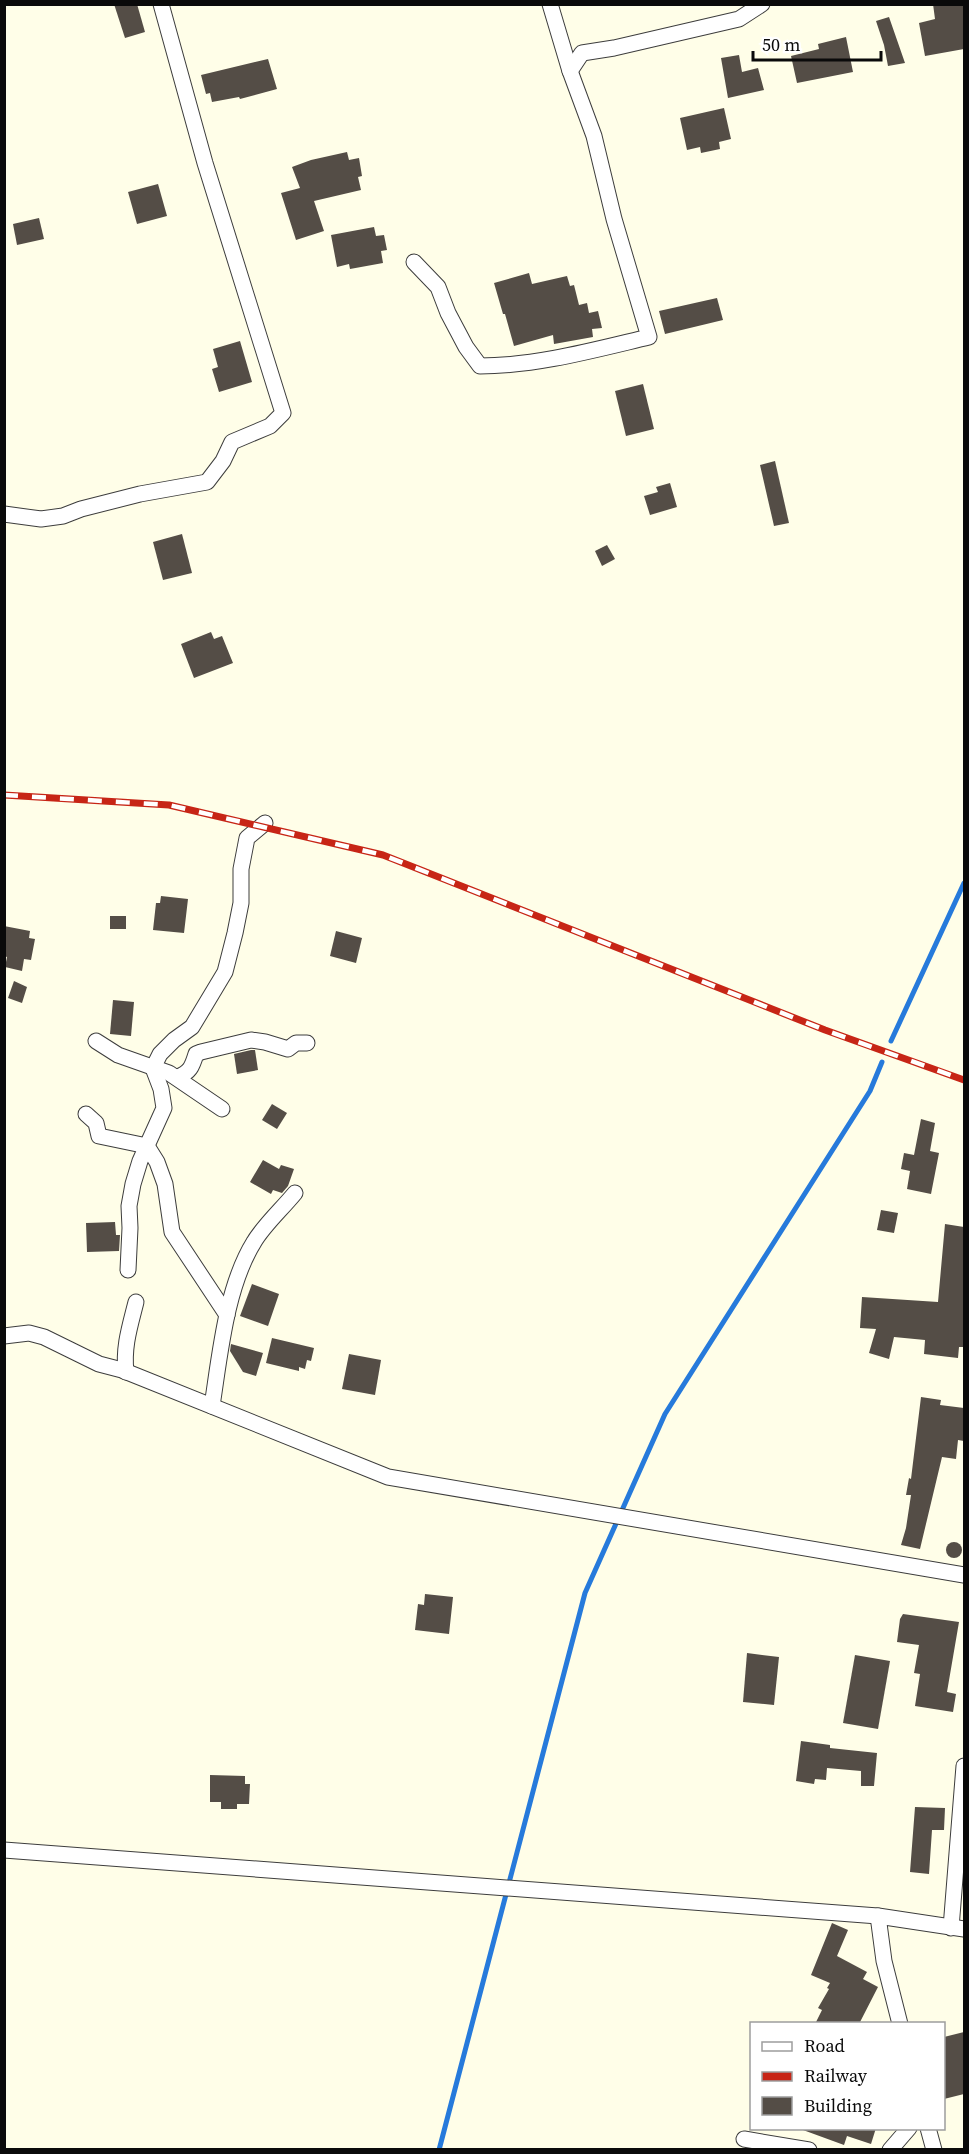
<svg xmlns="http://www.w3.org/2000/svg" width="969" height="2154" viewBox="0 0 969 2154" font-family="'Source Serif 4',serif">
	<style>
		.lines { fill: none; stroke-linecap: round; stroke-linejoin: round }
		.stream { stroke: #267adb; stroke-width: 5 }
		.building { fill: #544d46 }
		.street-casing { stroke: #3d3d3d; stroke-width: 17 }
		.street { stroke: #fff; stroke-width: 15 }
		.rail-casing { stroke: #c72516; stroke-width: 7 }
		.rail { stroke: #fff; stroke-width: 4.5; stroke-dasharray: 14; stroke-linecap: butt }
	</style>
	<rect width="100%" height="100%" fill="#fffee8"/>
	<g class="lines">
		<g class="stream">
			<path d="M891 1041 964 883"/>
			<path d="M439 2150 585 1593 665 1414 870 1091 882 1062"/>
		</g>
	</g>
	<g class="building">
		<path d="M114 4H137L145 32 125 38Z"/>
		<path d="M933 4H964V49L925 56 919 23 935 19Z"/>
		<path d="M889 17 905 63 888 66 884 45 876 21Z"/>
		<path d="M846 37 853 72 797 83 791 56 819 49 818 44Z"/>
		<path d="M739 55 742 72 758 68 764 90 728 98 721 58Z"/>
		<path d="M268 59 277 89 240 99 239 97 212 102 210 93 206 94 201 75Z"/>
		<path d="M724 108 731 139 719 142 720 149 701 153 700 147 687 150 680 118Z"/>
		<path d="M347 152 349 160 359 158 362 176 358 177 361 190 314 201 324 231 296 240 281 193 300 188 292 167 311 160Z"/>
		<path d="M158 184 167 216 137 224 128 192Z"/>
		<path d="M39 218 44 239 17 245 13 224Z"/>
		<path d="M374 227 376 236 384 235 387 250 381 251 383 263 350 269 349 264 337 267 331 235Z"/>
		<path d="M529 273 532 284 567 276 570 286 574 285 579 305 587 303 589 313 598 311 602 328 592 329 593 337 554 344 553 335 514 346 505 314H503L494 283Z"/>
		<path d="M717 298 723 320 665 334 659 311Z"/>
		<path d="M240 341 252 382 219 392 212 369 218 367 213 349Z"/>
		<path d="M643 384 654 429 626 436 615 391Z"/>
		<path d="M775 461 789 523 774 526 760 465Z"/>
		<path d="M670 483 677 507 650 515 644 496 658 492 656 487Z"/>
		<path d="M182 534 192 573 163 580 153 542Z"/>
		<path d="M607 545 615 559 602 566 595 551Z"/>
		<path d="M211 632 214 639 222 636 233 663 194 678 181 644Z"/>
		<path d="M161 896 188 899 184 933 153 930 156 903H160Z"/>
		<rect x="110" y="916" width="16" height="13"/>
		<path d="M4 926 30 931 29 938 35 939 31 960 24 959 22 971 5 967 7 957 4 956Z"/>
		<path d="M336 931 362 938 356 963 330 956Z"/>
		<path d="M14 981 27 987 22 1003 8 998Z"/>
		<path d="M113 1000 134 1002 131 1036 110 1034Z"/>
		<path d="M251 1050H255L258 1070 237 1074 234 1054Z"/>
		<path d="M272 1104 287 1113 277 1129 262 1120Z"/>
		<path d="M921 1119 935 1123 930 1151 939 1153 931 1194 907 1189 910 1171 901 1169 904 1153 914 1155Z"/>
		<path d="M263 1160 279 1169 281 1165 294 1169 288 1186 282 1193 273 1190 271 1194 250 1182Z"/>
		<path d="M881 1210 898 1213 894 1233 877 1230Z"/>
		<path d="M115 1222 116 1235H120L119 1251 87 1252 86 1223Z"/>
		<path d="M945 1224 964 1227V1333L963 1347H959L958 1358 924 1354 925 1340 894 1337 889 1359 869 1353 876 1329 860 1328 862 1297 938 1302Z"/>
		<path d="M252 1284 279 1294 268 1326 240 1316Z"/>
		<path d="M272 1338 314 1348 311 1361 307 1360 305 1369 299 1367V1371L266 1363Z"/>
		<path d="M231 1344 263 1353 256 1376 243 1372 230 1351Z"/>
		<path d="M349 1354 381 1360 375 1395 342 1389Z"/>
		<path d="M921 1397 941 1400 940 1405 964 1408V1441L958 1440 956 1459 942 1457 920 1549 901 1545 906 1528 911 1495H906L909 1478 911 1479Z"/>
		<circle cx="954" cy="1550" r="8"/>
		<path d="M425 1594 453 1597 449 1634 415 1630 418 1604 424 1605Z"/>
		<path d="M903 1614 959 1622 947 1692 956 1694 953 1712 915 1706 920 1674 914 1673 919 1645 897 1642 900 1619Z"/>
		<path d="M747 1653 779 1657 774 1705 743 1702Z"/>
		<path d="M855 1655 890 1661 878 1729 843 1723Z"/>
		<path d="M801 1741 830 1745V1748L877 1753 874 1786H861V1771L827 1768 826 1780 815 1779 814 1784 796 1781Z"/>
		<path d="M210 1775 245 1776V1784H250L249 1804H237V1809H221V1802H210Z"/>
		<path d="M915 1807 945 1808 944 1830H932L929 1874 910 1872Z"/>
		<path d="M832 1923 848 1930 837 1956 867 1972 863 1979 878 1987 859 2024H815L822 2010 818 2008 829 1989 827 1988 830 1983 811 1975Z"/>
		<path d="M964 2032V2094L944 2099V2037Z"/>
		<path d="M803 2128H876L871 2144 847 2136 844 2145 803 2130Z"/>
	</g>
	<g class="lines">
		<defs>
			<g id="street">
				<path d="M570 71 582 53 614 48 739 19 762 4"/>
				<path d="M414 262 438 287 448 313 466 347 480 366C536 366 594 350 649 337L614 219 594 136 570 71 550 4"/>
				<path d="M4 514 41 519 63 516 81 509 140 494 207 482 223 461 232 442 270 426 283 413 205 163 161 4"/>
				<path d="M96 1041 118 1055 169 1073 222 1109"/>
				<path d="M178 1077C190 1072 192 1067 196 1054L201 1052 251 1040 265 1042 288 1049 296 1043H307"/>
				<path d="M86 1114 96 1123 99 1136 147 1146 157 1162 165 1184 172 1232 227 1315"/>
				<path d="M128 1270 130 1228 129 1206 133 1184 140 1161 164 1108 161 1089 153 1068 160 1054 174 1040 192 1027 225 972 235 933 241 903V869L247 838 265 823"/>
				<path d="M4 1336 29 1333 44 1337 99 1364 122 1370 388 1477 964 1575"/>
				<path d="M126 1372C123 1347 130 1326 136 1302"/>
				<path d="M212 1406C220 1355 226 1287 254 1242 264 1225 282 1209 295 1193"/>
				<path d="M4 1850 878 1916"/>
				<path d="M951 1928 964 1766"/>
				<path d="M900 2024 884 1961 878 1916 964 1929"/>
				<path d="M928 2128 934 2150"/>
				<path d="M744 2139 809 2150"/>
				<path d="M890 2150 909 2128"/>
			</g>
		</defs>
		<use href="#street" class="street-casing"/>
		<use href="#street" class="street"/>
		<defs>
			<path id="rail" d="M4 795 169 805 383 855 825 1030 964 1080"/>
		</defs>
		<use href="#rail" class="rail-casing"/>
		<use href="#rail" class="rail"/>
	</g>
	<rect width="969" height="2154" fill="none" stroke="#0a0a0a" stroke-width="12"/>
	<rect x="750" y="2022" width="195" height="108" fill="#ffffff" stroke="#9d9d9d" stroke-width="1.5"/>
	<rect x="762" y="2042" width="30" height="9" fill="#ffffff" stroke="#9d9d9d" stroke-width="1.5"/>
	<text x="804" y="2052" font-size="18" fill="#0a0a0a">Road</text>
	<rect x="762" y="2072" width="30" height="9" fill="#c72516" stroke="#9d9d9d" stroke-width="1.5"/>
	<text x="804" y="2082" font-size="18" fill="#0a0a0a">Railway</text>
	<rect x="762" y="2097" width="30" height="18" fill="#544d46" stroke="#9d9d9d" stroke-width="1.5"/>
	<text x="804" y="2112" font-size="18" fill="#0a0a0a">Building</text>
	<path d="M753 51v9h128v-9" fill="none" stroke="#0a0a0a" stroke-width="3"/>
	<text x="762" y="51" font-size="18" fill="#0a0a0a" stroke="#ffffff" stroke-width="4.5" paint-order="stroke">50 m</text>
</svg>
